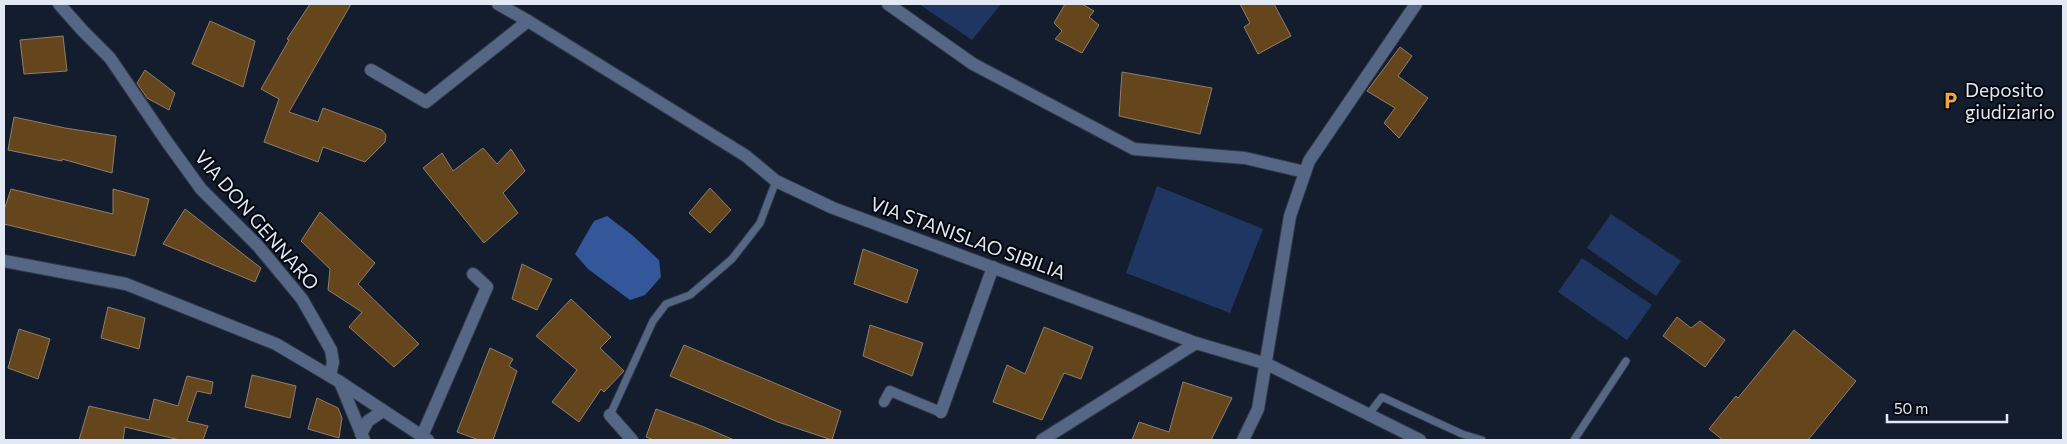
<svg xmlns="http://www.w3.org/2000/svg" width="2067" height="444" viewBox="0 0 2067 444" font-family="Commissioner,sans-serif">
	<style>
		.green { fill: #203662 }
		.water { fill: #34579b }
		.building { fill: #65451c; stroke: #8e7e6b }
		.lines { fill: none; stroke-linecap: round; stroke-linejoin: round }
		.service-casing { stroke: #313949; stroke-width: 9 }
		.pedestrian-casing { stroke: #313949; stroke-width: 12 }
		.minor-casing { stroke: #313949; stroke-width: 14 }
		.service { stroke: #566786; stroke-width: 7 }
		.pedestrian { stroke: #566786; stroke-width: 10 }
		.minor { stroke: #566786; stroke-width: 12 }
		.labels { text-anchor: middle; stroke-width: 4; stroke-linejoin: round; paint-order: stroke }
		.poi-label { font-size: 19px; fill: #e2e8f4; stroke: #04070e; text-anchor: start }
		.street-label { font-size: 19px; fill: #e2e8f4; stroke: #04070e }
	</style>
	<rect width="100%" height="100%" fill="#141d2d"/>
	<g class="green">
		<path d="M919 4H1001L972 40Z"/>
		<path d="M1157 186 1263 229 1230 313 1126 273Z"/>
		<path d="M1611 214 1681 261 1656 296 1587 248Z"/>
		<path d="M1582 258 1652 305 1627 340 1558 292Z"/>
	</g>
	<path class="water" d="M607 216 632 235 659 260 661 277 645 295 630 300 588 269 575 254 594 221Z"/>
	<g class="building">
		<path d="M310 4H351L289 112 318 122 323 108 382 130 386 135 385 142 365 162 323 147 318 162 264 142 279 99 261 89 289 40 287 39Z"/>
		<path d="M1065 4H1082L1094 11 1089 17 1099 25 1082 53 1055 39 1062 31 1054 23Z"/>
		<path d="M1240 4H1274L1291 36 1258 54 1244 27 1250 23Z"/>
		<path d="M210 21 255 41 243 87 192 64Z"/>
		<path d="M63 36 67 71 24 74 20 40Z"/>
		<path d="M1400 47 1412 56 1398 76 1428 98 1399 138 1384 123 1395 108 1367 91Z"/>
		<path d="M145 70 175 93 169 110 147 98 137 83Z"/>
		<path d="M1122 72 1212 88 1200 134 1119 116Z"/>
		<path d="M14 117 65 128 116 136 112 173 62 159V161L8 150Z"/>
		<path d="M483 148 497 164 511 149 525 171 503 193 518 213 484 243 423 168 442 153 453 171Z"/>
		<path d="M710 188 731 210 710 233 689 213Z"/>
		<path d="M11 189 113 214V189L149 199 135 256 4 224V210Z"/>
		<path d="M185 209 261 268 255 282 163 244Z"/>
		<path d="M320 212 375 263 358 284 419 344 394 367 349 327 362 312 328 290 330 269 301 241Z"/>
		<path d="M863 249 918 270 907 303 854 284Z"/>
		<path d="M522 264 552 279 537 310 512 299Z"/>
		<path d="M571 299 611 337 600 348 624 371 604 392 601 389 579 422 552 402 577 370 536 336Z"/>
		<path d="M108 307 145 318 139 349 101 338Z"/>
		<path d="M1677 317 1691 328 1700 321 1725 340 1705 367 1663 336Z"/>
		<path d="M870 325 923 343 912 376 863 356Z"/>
		<path d="M1044 327 1093 347 1081 379 1064 373 1042 420 993 402 1007 365 1025 374Z"/>
		<path d="M19 329 50 339 38 379 8 368Z"/>
		<path d="M1794 330 1856 381 1808 440H1723L1709 429 1736 396 1738 398Z"/>
		<path d="M684 345 841 411 832 440 778 422 670 376Z"/>
		<path d="M490 348 513 359 509 366 517 371 493 440H479L457 432Z"/>
		<path d="M252 375 296 386 290 418 245 407Z"/>
		<path d="M187 376 213 382 211 394 197 391 187 421 208 426 203 440H180L125 427 123 440H79L89 406 149 420 154 399 178 406Z"/>
		<path d="M1183 382 1232 398 1211 440H1132L1139 422 1169 432Z"/>
		<path d="M317 398 338 408 342 418 339 438 308 429Z"/>
		<path d="M656 409 704 427 734 440H654L646 437Z"/>
	</g>
	<g class="lines">
		<defs>
			<g id="service">
				<path d="M1369 414 1382 397 1462 434 1482 440"/>
				<path d="M610 415 653 321 666 304 690 295 732 259 760 223 776 181"/>
				<path d="M1574 440 1626 361"/>
			</g>
			<path id="pedestrian" d="M884 402 890 391 941 412"/>
			<g id="minor">
				<path d="M59 4 83 31 110 58 167 142 201 189 258 246 302 299 331 350 333 362 330 376"/>
				<path d="M498 4 528 21"/>
				<path d="M888 4 973 64 1134 149 1245 158 1305 172"/>
				<path d="M371 70 426 102 528 21 746 156 776 181 833 208 1196 343 1267 364 1420 440"/>
				<path d="M4 261 126 284 276 344 340 382 428 440"/>
				<path d="M340 382 364 440"/>
				<path d="M941 412 993 267"/>
				<path d="M610 415 632 440"/>
				<path d="M361 434 368 421 383 411"/>
				<path d="M422 436 487 287 473 274"/>
				<path d="M1042 440 1196 343"/>
				<path d="M1243 440 1258 409 1290 216 1309 161 1416 4"/>
			</g>
		</defs>
		<use href="#service" class="service-casing"/>
		<use href="#pedestrian" class="pedestrian-casing"/>
		<use href="#minor" class="minor-casing"/>
		<use href="#service" class="service"/>
		<use href="#pedestrian" class="pedestrian"/>
		<use href="#minor" class="minor"/>
	</g>
	<defs>
		<symbol id="parking-bare" viewBox="-9 -9 18 18"><path d="M-3.5-5.5H1a3.5 3.5 0 0 1 0 7H-1V5.5H-3.5ZM-1-3.4V-.6H.8a1.4 1.4 0 0 0 0-2.8Z" fill="#f1a640" stroke="#04070e" stroke-width="2.5" paint-order="stroke"/></symbol>
	</defs>
	<g fill-rule="evenodd">
		<use href="#parking-bare" x="1938" y="88" width="25" height="25"/>
	</g>
	<g class="labels">
		<g class="poi-label">
			<text x="1965" y="97">Deposito<tspan x="1965" dy="22">giudiziario</tspan></text>
		</g>
		<g class="street-label">
			<text transform="translate(257 220) rotate(49)" y="7">VIA DON GENNARO</text>
			<text transform="translate(968 238) rotate(20)" y="7">VIA STANISLAO SIBILIA</text>
		</g>
	</g>
	<rect width="2067" height="444" fill="none" stroke="#e2e8f4" stroke-width="10"/>
	<path d="M1887 414v8h120v-8" fill="none" stroke="#e2e8f4" stroke-width="2.5"/>
	<text x="1894" y="414" font-size="15" fill="#e2e8f4" stroke="#04070e" stroke-width="4" paint-order="stroke">50 m</text>
</svg>
